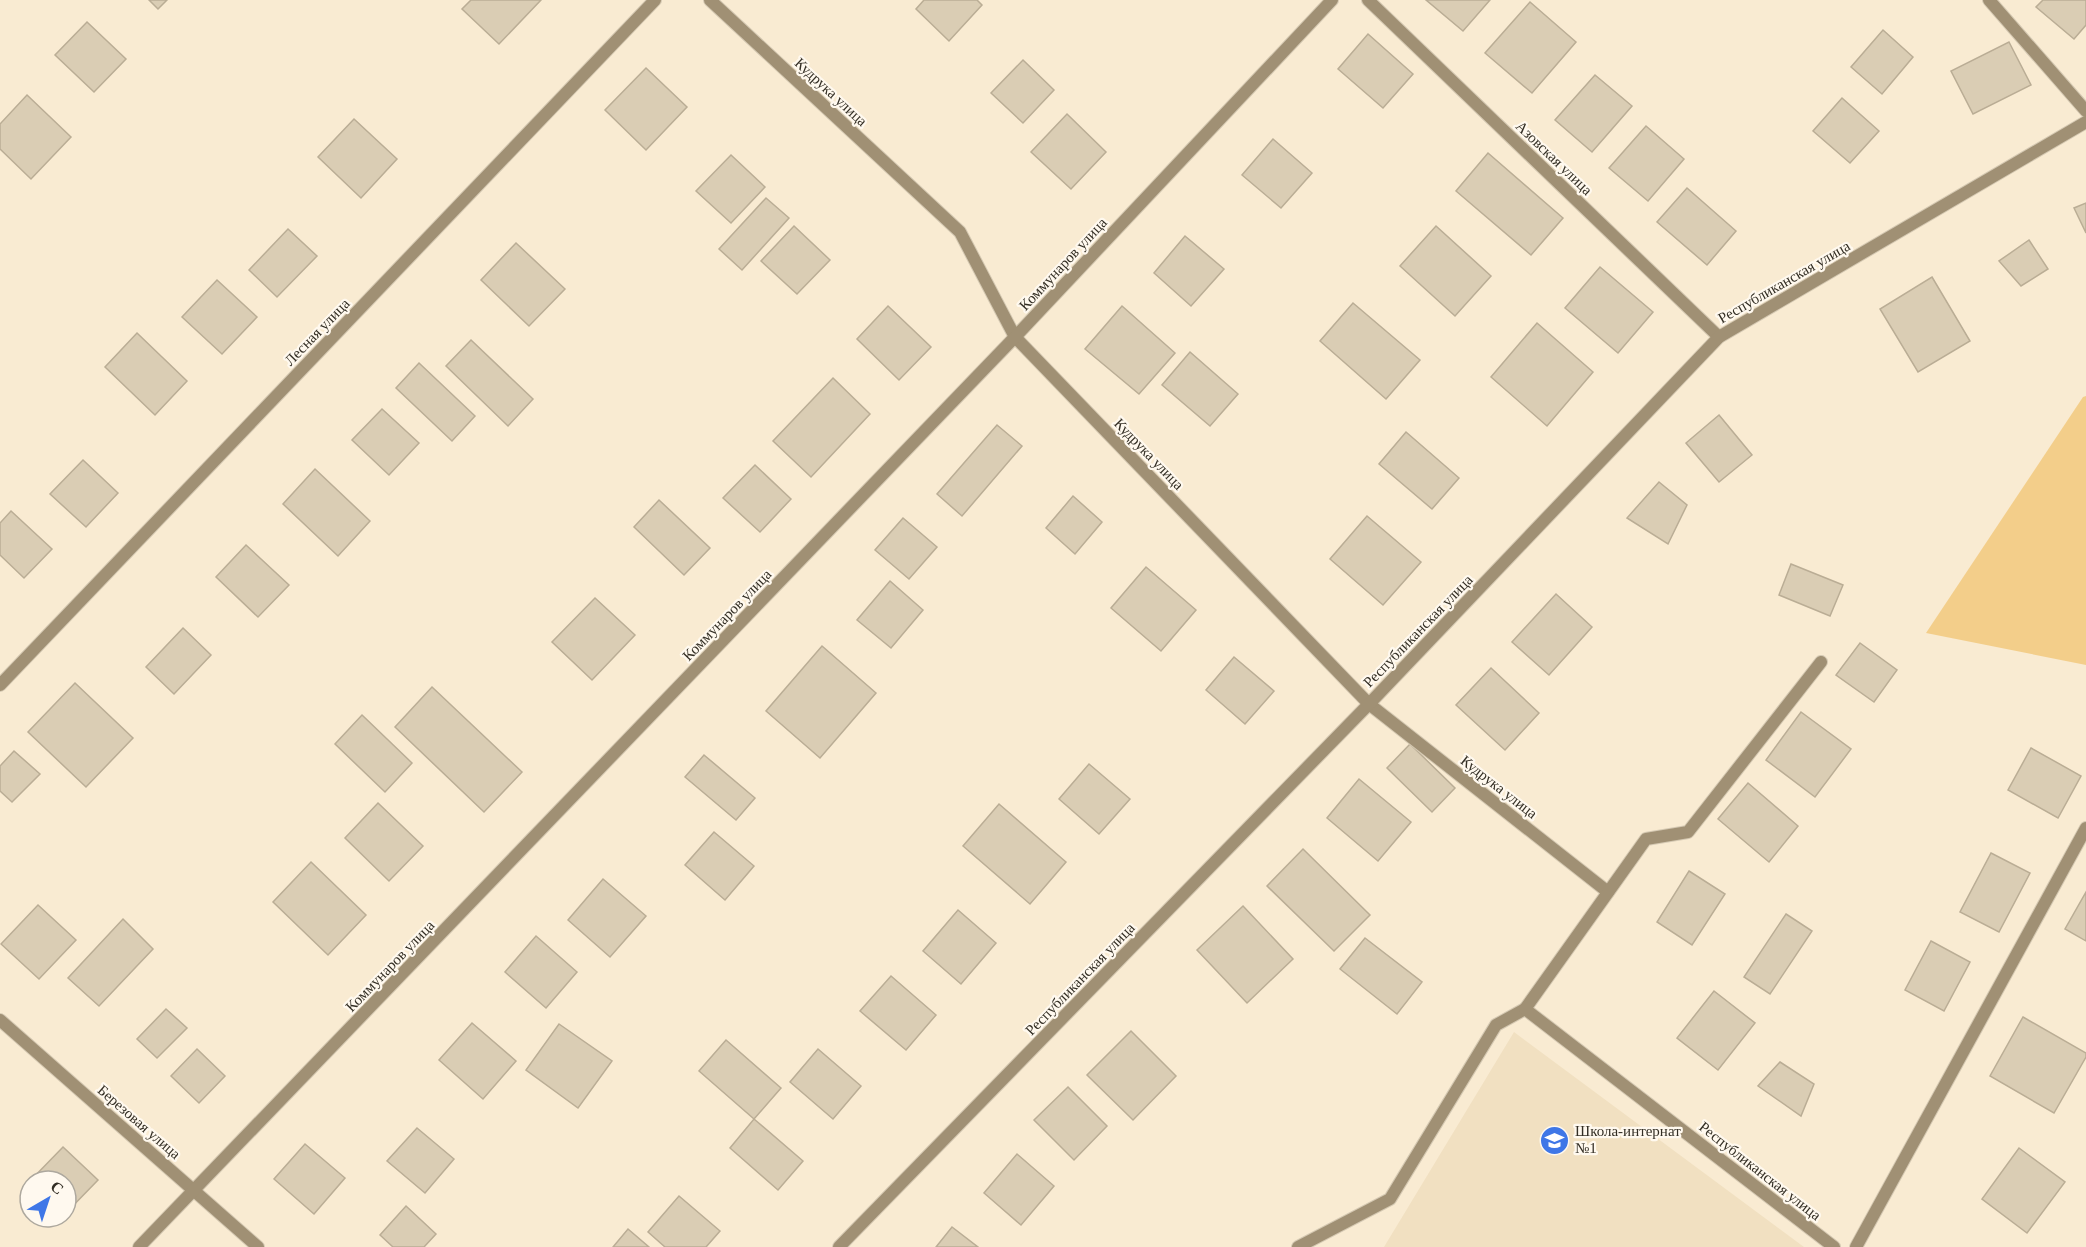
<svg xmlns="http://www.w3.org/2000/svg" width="2086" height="1247" viewBox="0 0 2086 1247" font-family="Georgia,serif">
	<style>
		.built { fill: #f1e0c1 }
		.green { fill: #f3ce8a }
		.building { fill: #dacdb4; stroke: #baad95; stroke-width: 1.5 }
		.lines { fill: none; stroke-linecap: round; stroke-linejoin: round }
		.service-casing { stroke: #d5c9b3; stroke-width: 14 }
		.minor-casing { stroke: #d5c9b3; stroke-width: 14 }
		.service { stroke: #a09074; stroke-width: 12 }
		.minor { stroke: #a09074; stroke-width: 12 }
		.labels { text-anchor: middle; stroke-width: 4.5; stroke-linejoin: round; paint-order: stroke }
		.street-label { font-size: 15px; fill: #332e24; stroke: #fff9ef }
		.poi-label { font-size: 15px; fill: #332e24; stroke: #fff9ef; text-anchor: start }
	</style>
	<rect width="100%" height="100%" fill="#f9ebd2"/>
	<path class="built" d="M1514 1032 1804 1247H1384Z"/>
	<path class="green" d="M2086 396V665L1926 633 2083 397Z"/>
	<g class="building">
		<path d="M149 0H167L158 9Z"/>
		<path d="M471 0H541L499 44 462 9Z"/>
		<path d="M924 0H977L982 5 949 41 916 9Z"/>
		<path d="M1426 0H1490L1463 31Z"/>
		<path d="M2043 0H2086V25L2074 39 2036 7Z"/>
		<path d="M1530 2 1576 42 1532 93 1485 53Z"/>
		<path d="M87 22 126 59 94 92 55 55Z"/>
		<path d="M1883 30 1913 57 1882 94 1851 67Z"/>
		<path d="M1368 34 1413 74 1383 108 1338 69Z"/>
		<path d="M2009 42 2031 85 1973 114 1951 71Z"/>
		<path d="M1023 60 1054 90 1023 123 991 93Z"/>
		<path d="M646 68 687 107 646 150 605 110Z"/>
		<path d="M1595 75 1632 106 1592 152 1555 120Z"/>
		<path d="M27 95 71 137 31 179 0 149V124Z"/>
		<path d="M1842 98 1879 131 1850 163 1813 131Z"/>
		<path d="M1067 114 1106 152 1071 189 1031 152Z"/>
		<path d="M354 119 397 159 361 198 318 157Z"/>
		<path d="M1646 126 1684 159 1648 201 1609 168Z"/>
		<path d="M1273 139 1312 173 1281 208 1242 175Z"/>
		<path d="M1488 153 1563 218 1531 255 1456 191Z"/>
		<path d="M731 155 765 187 731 223 696 191Z"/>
		<path d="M1687 188 1736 231 1707 265 1657 222Z"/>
		<path d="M766 198 789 218 742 270 719 249Z"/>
		<path d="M2086 203V233L2074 208Z"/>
		<path d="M794 226 830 260 797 294 761 261Z"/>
		<path d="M1436 226 1491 276 1455 316 1400 266Z"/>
		<path d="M288 229 317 256 277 297 249 270Z"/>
		<path d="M1185 236 1224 269 1191 306 1154 273Z"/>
		<path d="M2029 240 2048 269 2021 286 1999 261Z"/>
		<path d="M516 243 565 289 529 326 481 280Z"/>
		<path d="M1600 267 1653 312 1618 353 1565 308Z"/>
		<path d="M1932 277 1970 341 1918 372 1880 309Z"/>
		<path d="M217 280 257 317 222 354 182 317Z"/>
		<path d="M1353 303 1420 360 1386 399 1320 341Z"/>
		<path d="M888 306 931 347 899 380 857 339Z"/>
		<path d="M1122 306 1175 353 1139 394 1085 349Z"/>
		<path d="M1537 323 1593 372 1547 426 1491 377Z"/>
		<path d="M137 333 187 381 155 415 105 367Z"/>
		<path d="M471 340 533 399 508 426 446 366Z"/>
		<path d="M1190 352 1238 394 1210 426 1162 385Z"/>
		<path d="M419 363 475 416 452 441 396 388Z"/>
		<path d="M833 378 870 414 811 477 773 441Z"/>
		<path d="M382 409 419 443 389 475 352 440Z"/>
		<path d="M1719 415 1752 455 1719 482 1686 443Z"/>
		<path d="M997 425 1022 446 962 516 937 494Z"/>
		<path d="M1406 432 1459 478 1432 509 1379 464Z"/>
		<path d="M83 460 118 493 86 527 50 494Z"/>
		<path d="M755 465 791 499 760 532 723 498Z"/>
		<path d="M315 469 370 521 338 556 283 504Z"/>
		<path d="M1659 482 1687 505 1668 544 1627 518Z"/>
		<path d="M1073 496 1102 522 1075 554 1046 528Z"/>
		<path d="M659 500 710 548 684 575 634 527Z"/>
		<path d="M11 511 52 549 24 578 0 555V523Z"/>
		<path d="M1367 516 1421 562 1383 605 1330 559Z"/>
		<path d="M903 518 937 547 909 579 875 550Z"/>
		<path d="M246 545 289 585 258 617 216 577Z"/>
		<path d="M1791 564 1843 585 1830 616 1779 595Z"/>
		<path d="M1146 567 1196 610 1161 651 1111 608Z"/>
		<path d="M890 581 923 610 891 648 857 620Z"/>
		<path d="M1556 594 1592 627 1549 675 1512 642Z"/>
		<path d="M595 598 635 635 592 680 552 642Z"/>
		<path d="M183 628 211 655 174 694 146 667Z"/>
		<path d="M1860 643 1897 670 1874 702 1836 675Z"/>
		<path d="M822 646 876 693 820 758 766 711Z"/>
		<path d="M1234 657 1274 691 1245 724 1206 690Z"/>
		<path d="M1491 668 1539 713 1505 750 1456 705Z"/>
		<path d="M75 683 133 738 86 787 28 732Z"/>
		<path d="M432 687 522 772 484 812 395 727Z"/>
		<path d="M1801 712 1851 749 1815 797 1766 760Z"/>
		<path d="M362 715 412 763 385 792 335 744Z"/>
		<path d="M1410 744 1455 788 1432 812 1387 768Z"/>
		<path d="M2031 748 2081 776 2058 818 2008 790Z"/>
		<path d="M14 751 40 774 12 802 0 791V766Z"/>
		<path d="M704 755 755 798 736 820 685 777Z"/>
		<path d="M1089 764 1130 799 1099 834 1059 799Z"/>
		<path d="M1359 779 1411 822 1378 861 1327 818Z"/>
		<path d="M1748 783 1798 826 1769 862 1718 819Z"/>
		<path d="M378 803 423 846 389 881 345 838Z"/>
		<path d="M999 804 1066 862 1030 904 963 846Z"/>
		<path d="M714 832 754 866 725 900 685 865Z"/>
		<path d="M1303 849 1370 915 1334 951 1267 886Z"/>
		<path d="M1991 853 2030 873 1999 932 1960 912Z"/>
		<path d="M311 862 366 915 328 955 273 902Z"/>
		<path d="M1689 871 1725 894 1692 945 1657 922Z"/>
		<path d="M603 879 646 916 610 957 568 920Z"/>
		<path d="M2086 892V941L2065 929Z"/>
		<path d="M38 905 76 940 39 979 1 944Z"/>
		<path d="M1243 906 1293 959 1247 1003 1197 950Z"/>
		<path d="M958 910 996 943 961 984 923 951Z"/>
		<path d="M1786 914 1812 931 1770 994 1744 977Z"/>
		<path d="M123 919 153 949 99 1006 68 978Z"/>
		<path d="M536 936 577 972 546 1008 505 972Z"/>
		<path d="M1365 938 1422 982 1397 1014 1340 969Z"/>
		<path d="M1931 941 1970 962 1944 1011 1905 990Z"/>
		<path d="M891 976 936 1015 906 1050 860 1011Z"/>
		<path d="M1714 991 1755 1023 1718 1070 1677 1038Z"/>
		<path d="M166 1009 187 1028 157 1058 137 1039Z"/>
		<path d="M2023 1017 2086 1053V1057L2054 1113 1990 1076Z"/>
		<path d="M472 1023 516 1061 483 1099 439 1060Z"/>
		<path d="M559 1024 612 1061 578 1108 526 1070Z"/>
		<path d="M1131 1031 1176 1076 1133 1120 1087 1075Z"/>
		<path d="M726 1040 781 1088 754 1119 699 1071Z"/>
		<path d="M197 1049 225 1076 199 1103 171 1076Z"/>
		<path d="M818 1049 861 1086 833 1119 790 1082Z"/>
		<path d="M1780 1062 1814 1084 1801 1116 1758 1086Z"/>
		<path d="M1068 1087 1107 1126 1074 1160 1034 1120Z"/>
		<path d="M754 1119 803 1161 778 1190 730 1148Z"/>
		<path d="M417 1128 454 1159 425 1193 387 1161Z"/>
		<path d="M305 1144 345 1178 314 1214 274 1179Z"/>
		<path d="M63 1147 98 1180 66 1213V1181H30Z"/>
		<path d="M2019 1148 2065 1182 2027 1233 1982 1199Z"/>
		<path d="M1017 1154 1054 1186 1021 1225 984 1193Z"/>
		<path d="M679 1196 720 1231 706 1247H665L648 1232Z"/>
		<path d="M406 1206 436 1234 424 1247H393L380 1235Z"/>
		<path d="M952 1227 978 1247H936Z"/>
		<path d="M628 1229 649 1247H613Z"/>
	</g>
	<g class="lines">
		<defs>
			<path id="service" d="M1298 1247 1390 1199 1496 1025 1525 1009"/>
			<g id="minor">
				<path d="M710 0 960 232 1015 337 1369 704 1608 892"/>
				<path d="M1368 0 1719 337"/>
				<path d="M1989 0 2086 111"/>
				<path d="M1821 662 1688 832 1646 839 1525 1009 1834 1247"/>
				<path d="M0 685 655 0"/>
				<path d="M0 1020 258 1247"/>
				<path d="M139 1247 1015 337 1332 0"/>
				<path d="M839 1247 1369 704 1719 337 2086 122"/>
				<path d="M1856 1247 2086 828"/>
			</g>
		</defs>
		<use href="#service" class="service-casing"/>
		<use href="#minor" class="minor-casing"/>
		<use href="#service" class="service"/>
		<use href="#minor" class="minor"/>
	</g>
	<defs>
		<symbol id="school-disc" viewBox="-11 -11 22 22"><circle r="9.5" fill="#3f77e7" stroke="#fff9ef"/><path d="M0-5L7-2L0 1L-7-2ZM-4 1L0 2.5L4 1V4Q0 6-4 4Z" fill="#fff"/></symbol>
	</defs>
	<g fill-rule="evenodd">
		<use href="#school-disc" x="1538" y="1124" width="33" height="33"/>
	</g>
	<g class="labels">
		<g class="street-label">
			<text transform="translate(831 92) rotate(43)" y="5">Кудрука улица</text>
			<text transform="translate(1554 158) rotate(44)" y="5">Азовская улица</text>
			<text transform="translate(1063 264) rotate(-47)" y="5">Коммунаров улица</text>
			<text transform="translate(1784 282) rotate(-30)" y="5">Республиканская улица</text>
			<text transform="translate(317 332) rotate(-46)" y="5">Лесная улица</text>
			<text transform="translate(1149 454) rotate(46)" y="5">Кудрука улица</text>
			<text transform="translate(727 615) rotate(-46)" y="5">Коммунаров улица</text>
			<text transform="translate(1418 631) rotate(-46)" y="5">Республиканская улица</text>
			<text transform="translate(1499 787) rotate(38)" y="5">Кудрука улица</text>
			<text transform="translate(390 966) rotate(-46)" y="5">Коммунаров улица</text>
			<text transform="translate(1080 979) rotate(-46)" y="5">Республиканская улица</text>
			<text transform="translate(139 1122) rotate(41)" y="5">Березовая улица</text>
			<text transform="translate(1760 1171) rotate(38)" y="5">Республиканская улица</text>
		</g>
		<g class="poi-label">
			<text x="1575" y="1136">Школа-интернат<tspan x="1575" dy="17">№1</tspan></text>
		</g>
	</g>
	<g transform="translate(48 1199) rotate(39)"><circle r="28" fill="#fff9ef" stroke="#ada89e" stroke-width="1.5"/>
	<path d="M0-4.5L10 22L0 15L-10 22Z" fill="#3f77e7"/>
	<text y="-9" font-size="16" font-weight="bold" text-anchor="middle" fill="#332e24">С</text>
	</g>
</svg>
